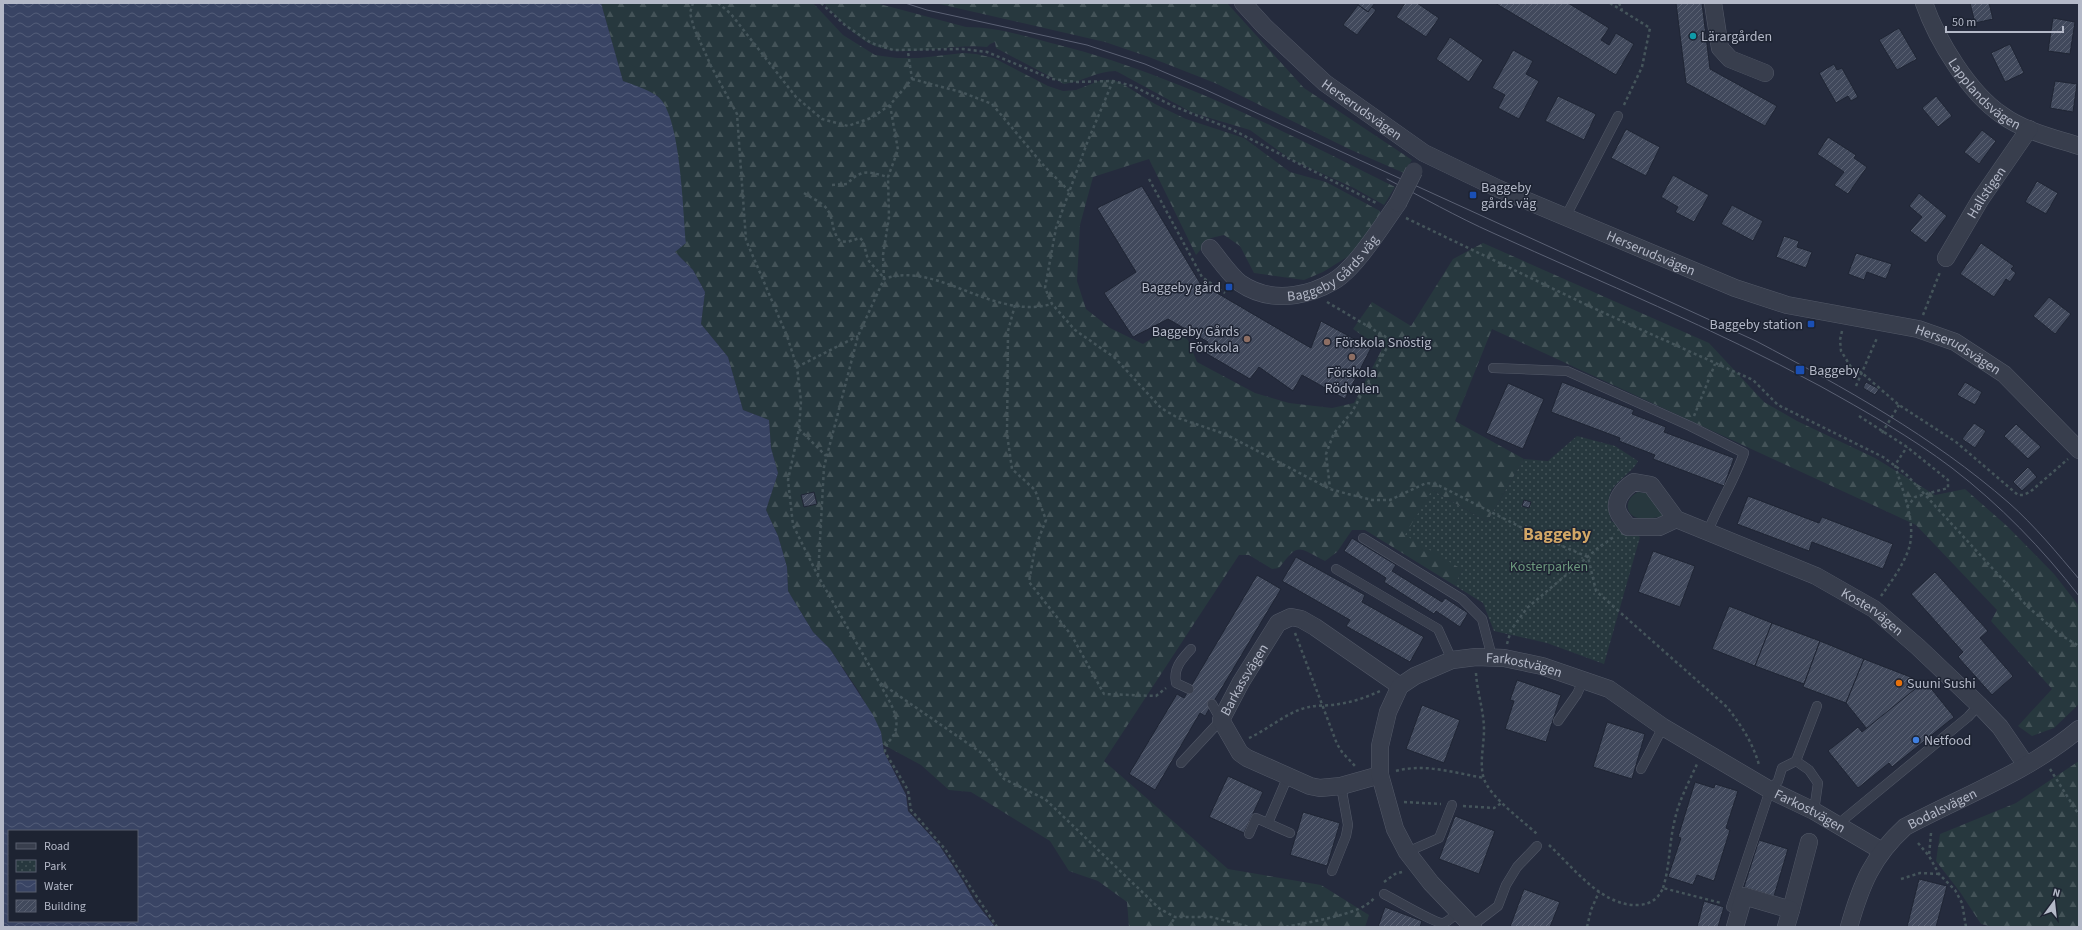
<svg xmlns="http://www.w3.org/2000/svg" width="2082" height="930" viewBox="0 0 2082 930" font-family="'Source Sans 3',sans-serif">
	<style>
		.grass { fill: #27383e }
		.forest { fill: url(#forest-firs) }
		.park { fill: url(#park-dots) }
		.water { fill: url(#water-waves); fill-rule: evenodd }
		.building { fill: url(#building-hatch); stroke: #1f2534 }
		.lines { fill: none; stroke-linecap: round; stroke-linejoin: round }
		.lane-casing { stroke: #535968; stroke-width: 10 }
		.street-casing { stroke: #535968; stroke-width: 18 }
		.path { stroke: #45555b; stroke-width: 2.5; stroke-dasharray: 3 3; stroke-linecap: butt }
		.lane { stroke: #383e4d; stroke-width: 9 }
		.street { stroke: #383e4d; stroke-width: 17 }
		.tram { stroke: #5b6174; stroke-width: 1 }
		.street-bridge-casing { stroke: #535968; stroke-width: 18; stroke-linecap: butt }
		.street-bridge { stroke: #383e4d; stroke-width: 17 }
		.culture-dot { fill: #0f9aa8; stroke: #1d2332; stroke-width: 1.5 }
		.transit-dot { fill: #1a4fb4; stroke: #1d2332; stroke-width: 1.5 }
		.education-dot { fill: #8d6e63; stroke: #1d2332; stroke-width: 1.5 }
		.food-dot { fill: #e8710a; stroke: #1d2332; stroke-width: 1.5 }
		.shop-dot { fill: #3f7fe0; stroke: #1d2332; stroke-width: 1.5 }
		.labels { text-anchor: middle; stroke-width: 3; stroke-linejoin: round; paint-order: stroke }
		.poi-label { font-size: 14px; fill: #b4b9c8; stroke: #1d2332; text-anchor: start }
		.street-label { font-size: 14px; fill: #b4b9c8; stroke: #1d2332 }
		.park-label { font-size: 14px; fill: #6c987d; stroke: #1d2332 }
		.district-label { font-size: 18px; font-weight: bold; fill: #d2a666; stroke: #1d2332 }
	</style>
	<defs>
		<pattern id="forest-firs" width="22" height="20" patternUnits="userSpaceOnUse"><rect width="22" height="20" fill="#27383e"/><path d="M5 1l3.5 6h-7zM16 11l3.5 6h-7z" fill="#445358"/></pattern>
		<pattern id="park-dots" width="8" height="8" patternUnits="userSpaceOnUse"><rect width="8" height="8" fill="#27383e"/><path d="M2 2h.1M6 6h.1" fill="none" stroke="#445358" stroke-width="1.8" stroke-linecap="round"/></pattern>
		<pattern id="water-waves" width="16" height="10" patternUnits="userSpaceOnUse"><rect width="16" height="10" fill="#394464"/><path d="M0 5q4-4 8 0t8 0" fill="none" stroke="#535d79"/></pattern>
		<pattern id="building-hatch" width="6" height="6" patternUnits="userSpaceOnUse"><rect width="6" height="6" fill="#41495c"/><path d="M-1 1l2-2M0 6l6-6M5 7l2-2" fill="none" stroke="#5a6172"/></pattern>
	</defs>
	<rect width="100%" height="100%" fill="#252b3d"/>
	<path class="grass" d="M1638 492 1646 493 1663 516C1657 518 1642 520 1635 517 1623 511 1627 497 1638 492Z"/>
	<g class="forest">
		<path d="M601 3H813L843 35 875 55 897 58H919L963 53 976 54 994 58 1048 86 1063 91 1076 90 1101 80H1113L1121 83 1155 104 1186 119 1244 138 1290 172 1326 182 1380 211 1379 218 1352 254 1323 272 1304 280 1254 273 1240 246 1224 235 1211 238 1196 255 1149 159 1093 177 1080 225 1077 281 1086 309 1110 328 1143 344 1170 327 1188 340 1197 362 1255 393 1289 403 1332 408 1354 403 1382 349 1353 329 1372 302 1411 326 1453 259 1483 243 1709 343 1764 402 1797 421 1875 458 1935 495 1965 489 2008 527 2054 574 2079 606V704L2054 728 2032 736 2018 726 2052 689 1991 621 1997 610 1916 525 1492 329 1455 421 1524 459 1487 522 1432 490 1463 570 1454 585 1365 530H1352L1337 552 1325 561C1297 547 1299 542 1279 568L1272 569 1249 555H1239L1104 761 1228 869 1321 885 1369 915 1365 927H1129L1127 902 1098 881 1069 871 1050 841 971 792 949 790 921 765 882 744 881 732 858 690 830 649 813 632 788 591 787 567 778 536 766 510 778 473 771 448 769 420 743 410 728 357 701 324 705 292 693 270 675 252 658 96 623 81Z"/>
		<path d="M824 3H876L966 27C996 27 1026 36 1055 44 1175 74 1285 132 1395 187L1384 205 1354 188 1290 159 1250 130 1193 113 1116 71C1097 71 1082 82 1064 84L996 48 995 42 990 44 987 47C952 43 915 57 881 48 860 43 838 18 824 3Z"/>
		<path d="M935 3H1227L1304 88 1412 160 1404 173 1397 170 1349 149 1215 83 1149 57 1105 42Z"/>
		<path d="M2079 761V927H1993L1981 924 1960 892 1936 861 1940 834 2016 803Z"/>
	</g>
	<path class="park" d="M1577 436 1615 446 1638 461C1631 475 1610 483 1609 499 1608 506 1610 514 1611 521L1640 537 1604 664 1547 643 1494 631 1483 603 1454 585 1463 570 1405 535 1432 490 1487 522 1524 459 1548 461Z"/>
	<path class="water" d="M3 3H601L623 81C634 85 647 89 657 96 681 112 683 213 686 243L675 252 693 270 705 292 701 324 728 357 743 410 769 420 771 448 778 473 766 510 778 536 787 567 788 591 813 632 830 649 873 715 881 732 884 752 906 795 908 811 939 845 963 881 974 900 995 927H3ZM9 831H137V921H9Z"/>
	<g class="building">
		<path d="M1356 3H1375L1368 12Z"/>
		<path d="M1405 3H1417L1439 18 1426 37 1396 17Z"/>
		<path d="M1495 3H1568L1609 28 1601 40 1609 45 1616 33 1634 44 1616 75Z"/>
		<path d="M1676 3H1702L1710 69 1777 106 1765 126 1686 83Z"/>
		<path d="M1970 3H1989L1993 19 1975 23Z"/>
		<path d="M1358 5 1368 12 1372 7 1376 10 1357 35 1343 25Z"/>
		<path d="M2053 18 2075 22 2070 54 2048 51Z"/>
		<path d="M1899 28 1917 59 1897 70 1879 40Z"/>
		<path d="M1450 37 1483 60 1469 82 1436 59Z"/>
		<path d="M2010 44 2024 73 2005 82 1991 53Z"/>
		<path d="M1513 50 1533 61 1526 74 1539 81 1519 119 1498 108 1505 95 1492 88Z"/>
		<path d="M1834 64 1837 70 1842 68 1858 97 1851 101 1848 96 1836 103 1819 73Z"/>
		<path d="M2055 81 2077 84 2073 112 2050 108Z"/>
		<path d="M1558 96 1596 114 1584 140 1545 121Z"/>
		<path d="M1936 96 1952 116 1938 127 1922 108Z"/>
		<path d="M1626 129 1660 147 1646 176 1611 158Z"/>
		<path d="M1982 130 1996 141 1979 164 1964 152Z"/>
		<path d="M1828 137 1856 155 1854 158 1867 167 1848 194 1834 185 1844 172 1817 154Z"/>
		<path d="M1673 175 1709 195 1694 222 1675 212 1678 207 1661 197Z"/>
		<path d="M2037 181 2058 193 2046 214 2025 202Z"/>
		<path d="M1142 186 1200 283 1311 348 1321 321 1371 348 1345 399 1302 375 1293 391 1259 367 1250 379 1202 351 1208 342 1168 319 1133 337 1104 293 1136 272 1097 208Z"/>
		<path d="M1919 193 1947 216 1926 243 1910 231 1922 217 1909 206Z"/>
		<path d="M1732 205 1763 221 1753 241 1721 224Z"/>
		<path d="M1784 236 1799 241 1797 247 1812 252 1806 268 1776 257Z"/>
		<path d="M1981 243 2014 266 2011 269 2016 273 2010 282 2006 279 1994 297 1960 274Z"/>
		<path d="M1856 253 1892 264 1886 279 1867 272 1864 280 1848 274Z"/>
		<path d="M2049 297 2071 314 2055 334 2033 316Z"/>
		<path d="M1562 382 1634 410 1632 414 1666 427 1664 432 1734 458 1724 486 1653 459 1655 455 1619 441 1620 438 1551 412Z"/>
		<path d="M1866 382 1879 389 1875 395 1863 388Z"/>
		<path d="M1965 382 1982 392 1975 405 1957 395Z"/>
		<path d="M1508 383 1544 399 1523 449 1486 433Z"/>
		<path d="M1974 423 1986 431 1975 448 1962 439Z"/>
		<path d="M2016 424 2041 447 2028 459 2004 436Z"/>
		<path d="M2028 467 2037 477 2022 491 2013 482Z"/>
		<path d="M814 492 817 504 804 507 801 495Z"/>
		<path d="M1748 496 1819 523 1822 517 1893 544 1883 569 1812 542 1809 551 1737 524Z"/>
		<path d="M1524 500 1531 502 1529 508 1522 506Z"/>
		<path d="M1352 538 1396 565 1392 571 1442 602 1445 598 1468 613 1460 627 1436 611 1434 614 1384 582 1386 578 1344 551Z"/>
		<path d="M1653 551 1695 566 1680 607 1638 592Z"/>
		<path d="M1296 557 1365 595 1362 602 1424 637 1410 662 1346 626 1350 620 1282 581Z"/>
		<path d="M1935 572 1988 631 1980 638 2013 676 1992 695 1958 657 1963 652 1911 594Z"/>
		<path d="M1257 575 1281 589 1205 716 1200 713 1155 790 1129 774 1177 694 1184 698Z"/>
		<path d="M1729 606 1772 623 1755 666 1712 649Z"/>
		<path d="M1772 623 1820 641 1804 684 1755 666Z"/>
		<path d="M1820 641 1864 659 1846 703 1803 687Z"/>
		<path d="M1864 659 1913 678 1919 686 1867 729 1846 703Z"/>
		<path d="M1517 680 1561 695 1546 742 1505 729 1514 701 1510 700Z"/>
		<path d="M1925 681 1954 717 1892 767 1889 763 1858 788 1828 751 1858 727 1862 732Z"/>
		<path d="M1422 705 1460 720 1444 763 1406 749Z"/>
		<path d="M1607 722 1645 734 1632 779 1593 767Z"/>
		<path d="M1228 776 1263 792 1244 833 1209 817Z"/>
		<path d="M1695 782 1714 788 1715 784 1738 791 1726 828 1730 830 1714 881 1697 875 1693 885 1668 877 1681 838 1678 837Z"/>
		<path d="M1303 812 1340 823 1327 866 1290 855Z"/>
		<path d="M1455 816 1495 831 1479 874 1439 859Z"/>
		<path d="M1759 840 1788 849 1774 896 1744 887Z"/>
		<path d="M1919 879 1947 886 1936 927H1907Z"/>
		<path d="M1524 889 1560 902 1550 927H1510Z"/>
		<path d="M1704 901 1724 907 1718 927H1697Z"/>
		<path d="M1385 907 1422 921 1420 927H1378Z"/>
	</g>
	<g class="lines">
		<defs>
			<g id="lane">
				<path d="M1566 216 1618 116"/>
				<path d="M1493 368 1567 371 1690 426 1744 453C1734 481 1719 504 1708 531"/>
				<path d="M1363 538 1462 599 1482 619 1492 657"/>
				<path d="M1336 569 1438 629 1452 660"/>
				<path d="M1189 689 1176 683C1173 668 1182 659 1191 649"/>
				<path d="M1558 721 1577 694 1584 679"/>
				<path d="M1181 763 1221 720 1212 704"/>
				<path d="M1641 769 1663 727"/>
				<path d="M1814 811 1818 783 1809 770 1796 761 1817 706"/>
				<path d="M1268 823 1288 776"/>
				<path d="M1837 825 1968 717 1979 705"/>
				<path d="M1249 834 1256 818 1290 833"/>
				<path d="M1407 852 1439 838 1452 805"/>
				<path d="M1332 871 1346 836 1348 825 1341 786"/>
				<path d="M1384 894C1394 899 1436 924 1443 923 1449 922 1454 915 1458 912"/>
				<path d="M1731 907 1770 790 1778 781 1782 768 1796 761"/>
				<path d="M1472 926 1498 906 1506 885 1517 867 1537 846"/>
			</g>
			<g id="street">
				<path id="s1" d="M1243 3 1265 27 1325 83 1424 153 1499 189 1735 288 1787 305 1918 329 1955 342 2004 374 2079 450"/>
				<path d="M1713 3 1720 48 1730 59 1765 73"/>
				<path id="s2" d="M1924 3C1937 40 1969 93 2002 115 2024 131 2054 138 2079 146"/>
				<path id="s3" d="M1210 248C1219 259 1229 274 1240 283 1256 294 1275 298 1295 295 1308 293 1320 289 1332 282 1354 271 1383 224 1398 203"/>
				<path id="s4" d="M1946 258 1980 200 2029 129"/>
				<path id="s5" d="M1676 519 1659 527H1628C1625 522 1621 518 1619 514 1612 501 1624 488 1634 482L1651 485 1676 519 1816 576 1874 609 1918 647 1979 705 2000 727 2026 765"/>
				<path id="s6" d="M1380 775 1341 786 1320 788 1310 786 1247 758 1240 753 1221 720 1241 682 1278 623 1291 617 1301 619 1315 627 1400 686"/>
				<path d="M1791 910 1809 842"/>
				<path id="s7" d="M1473 927 1431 883 1407 852 1395 829 1380 775V746L1388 712 1400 686 1415 676 1452 660 1476 657 1504 658 1542 666 1609 689 1663 727 1770 790 1814 811 1882 851"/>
				<path d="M1735 927 1744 896 1791 910 1786 927"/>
				<path id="s8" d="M1849 927C1861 885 1872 857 1905 827 1963 796 2028 772 2079 729"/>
			</g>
		</defs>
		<use href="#lane" class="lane-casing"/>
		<use href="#street" class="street-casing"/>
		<g class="path">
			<path d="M693 3 690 13 694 28 711 66 737 114 746 240 787 336 797 367 801 401 799 429 788 480 793 525 818 576 879 682 986 756 1004 779 1045 799 1160 909 1175 917H1211L1250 927"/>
			<path d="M718 3 731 14 796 97 822 119 848 126 871 118 890 105 912 79 908 52"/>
			<path d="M821 3 845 25 871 43 893 50 963 49 987 52 1052 79 1077 82 1113 81 1133 86 1173 106 1231 129 1378 204"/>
			<path d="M1610 3 1650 28 1642 67 1623 107"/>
			<path d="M1619 3 1622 10"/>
			<path d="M912 79 961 92 992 104 1045 167 1069 191"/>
			<path d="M1113 81 1087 143 1056 228 1045 288 1052 304 1075 330 1115 358 1161 408 1178 418 1225 434 1330 489 1348 494 1372 500H1390L1426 483 1436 484 1536 535 1588 557 1596 591 1727 707C1741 725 1753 743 1759 765"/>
			<path d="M1149 179 1202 277 1225 293"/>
			<path d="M832 185 847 184C862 168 869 172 888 177"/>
			<path d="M804 193C810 197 823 203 827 209 835 221 830 229 840 241L847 242 860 238 863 241 868 260 884 278"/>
			<path d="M1406 218 1591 307 1753 380 1778 405 1883 457 1905 473 2027 606 2059 634 2079 646"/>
			<path d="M884 279 883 255 889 217 888 177 898 150 890 105"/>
			<path d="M1327 302 1391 340 1352 412 1334 433 1326 454 1330 488"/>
			<path d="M1015 305 1008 331 1007 434 1012 469 1035 490 1046 520 1035 548 1029 582 1072 636 1104 694 1156 696 1166 688"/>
			<path d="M1923 315 1940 272"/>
			<path d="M1842 331 1840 340 1841 351 1851 367 1862 373 1899 405 1956 442 2018 495H2023L2030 492 2068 459"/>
			<path d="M797 367 858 336"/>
			<path d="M1856 386 1877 338"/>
			<path d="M1694 416 1715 364"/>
			<path d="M1859 416 1907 447 1948 480V488L1915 497 1907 507"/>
			<path d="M799 429 826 456"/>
			<path d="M1882 433 1899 405"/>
			<path d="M818 576 824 467 858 336 884 279C937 260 993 321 1052 304"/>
			<path d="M1881 596C1891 582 1902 567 1908 551 1918 525 1902 490 1895 465L1907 447"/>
			<path d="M1295 633 1337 744 1342 752 1355 766"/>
			<path d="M1507 644 1511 630 1527 608 1598 548 1615 536"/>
			<path d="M1476 673C1477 692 1484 711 1484 730 1484 746 1479 764 1484 779 1491 798 1522 820 1537 834"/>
			<path d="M880 684C887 698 901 716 895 732 892 740 885 743 885 752L908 790 911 810 945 849 997 927"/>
			<path d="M1249 738C1269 729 1288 711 1309 707 1318 705 1329 706 1339 704 1353 702 1367 697 1380 691"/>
			<path d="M2050 769 2079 815"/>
			<path d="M1396 771C1425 763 1455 773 1484 778"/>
			<path d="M1404 802 1441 804"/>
			<path d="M1463 806 1494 808 1503 802"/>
			<path d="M1931 833 1929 856 1939 874 1955 890 1962 903 1966 927"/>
			<path d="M1918 843 1929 856"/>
			<path d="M1549 845C1574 868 1602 907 1639 905 1651 904 1658 899 1663 888L1721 903"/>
			<path d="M1901 879 1920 873 1939 874"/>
			<path d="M1384 882 1395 874 1402 872"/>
			<path d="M1663 888C1670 866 1669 842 1675 819 1679 800 1689 782 1697 764"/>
			<path d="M1169 927 1175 917"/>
			<path d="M1286 927C1307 922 1362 915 1374 898"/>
			<path d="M1587 927 1591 910 1599 892"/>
		</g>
		<use href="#lane" class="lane"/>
		<use href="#street" class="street"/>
		<g class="tram">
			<path d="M905 3 927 10 1087 45 1145 64 1204 89 1756 341C1845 388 1932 436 2009 503 2035 526 2057 553 2079 579"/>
			<path d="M1387 179C1422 197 1457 217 1493 233 1603 283 1713 328 1820 386 1865 411 1911 437 1952 468 2000 505 2042 548 2079 596"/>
		</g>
		<defs>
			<path id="street-bridge" d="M1398 203 1414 171"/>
		</defs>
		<use href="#street-bridge" class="street-bridge-casing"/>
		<use href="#street-bridge" class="street-bridge"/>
	</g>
	<circle class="culture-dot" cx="1693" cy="36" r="4"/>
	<g class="transit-dot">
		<rect x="1469" y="191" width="8" height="8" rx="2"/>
		<rect x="1225" y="283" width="8" height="8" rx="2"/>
		<rect x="1807" y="320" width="8" height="8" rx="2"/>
		<rect x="1795" y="365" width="10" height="10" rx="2"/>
	</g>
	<g class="education-dot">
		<circle cx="1247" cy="339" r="4"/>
		<circle cx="1327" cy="342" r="4"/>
		<circle cx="1352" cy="357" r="4"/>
	</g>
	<circle class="food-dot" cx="1899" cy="683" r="4"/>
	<circle class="shop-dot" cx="1916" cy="740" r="4"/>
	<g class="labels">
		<g class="poi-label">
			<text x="1701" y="41">Lärargården</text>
			<text x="1481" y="192">Baggeby<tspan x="1481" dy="16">gårds väg</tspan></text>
			<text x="1221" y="292" text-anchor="end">Baggeby gård</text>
			<text x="1803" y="329" text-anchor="end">Baggeby station</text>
			<text x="1239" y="336" text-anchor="end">Baggeby Gårds<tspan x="1239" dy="16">Förskola</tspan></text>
			<text x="1335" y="347">Förskola Snöstig</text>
			<text x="1809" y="375">Baggeby</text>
			<text x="1352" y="377" text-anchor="middle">Förskola<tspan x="1352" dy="16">Rödvalen</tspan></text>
			<text x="1907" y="688">Suuni Sushi</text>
			<text x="1924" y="745">Netfood</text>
		</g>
		<g class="street-label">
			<text dy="5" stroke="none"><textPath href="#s2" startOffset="111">Lapplandsvägen</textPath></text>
			<text dy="5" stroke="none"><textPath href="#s1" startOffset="160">Herserudsvägen</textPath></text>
			<text dy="5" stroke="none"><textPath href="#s4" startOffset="77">Hallstigen</textPath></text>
			<text dy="5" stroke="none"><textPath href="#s1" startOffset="484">Herserudsvägen</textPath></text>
			<text dy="5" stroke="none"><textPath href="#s3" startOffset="151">Baggeby Gårds väg</textPath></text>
			<text dy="5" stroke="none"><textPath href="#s1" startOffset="808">Herserudsvägen</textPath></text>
			<text dy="5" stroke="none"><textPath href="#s5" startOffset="382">Kostervägen</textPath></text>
			<text dy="5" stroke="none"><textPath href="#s7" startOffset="406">Farkostvägen</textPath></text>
			<text dy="5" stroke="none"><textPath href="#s6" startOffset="234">Barkassvägen</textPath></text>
			<text dy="5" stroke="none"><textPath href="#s8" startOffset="158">Bodalsvägen</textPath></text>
			<text dy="5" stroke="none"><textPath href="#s7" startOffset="730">Farkostvägen</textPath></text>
		</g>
		<g class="park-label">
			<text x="1549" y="571">Kosterparken</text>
		</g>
		<g class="district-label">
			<text x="1557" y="540">Baggeby</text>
		</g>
	</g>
	<rect width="2082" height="930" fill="none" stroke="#b4b9c8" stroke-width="8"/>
	<rect x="8" y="830" width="130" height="92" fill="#1d2332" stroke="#595f6e"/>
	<rect x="16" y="843" width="20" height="6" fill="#383e4d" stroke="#595f6e"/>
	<text x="44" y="850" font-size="12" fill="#b4b9c8">Road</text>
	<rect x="16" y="860" width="20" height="12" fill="url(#park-dots)" stroke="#595f6e"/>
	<text x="44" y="870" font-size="12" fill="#b4b9c8">Park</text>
	<rect x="16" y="880" width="20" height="12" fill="url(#water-waves)" stroke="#595f6e"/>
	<text x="44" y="890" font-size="12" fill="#b4b9c8">Water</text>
	<rect x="16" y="900" width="20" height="12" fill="url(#building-hatch)" stroke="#595f6e"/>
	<text x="44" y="910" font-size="12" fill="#b4b9c8">Building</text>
	<g transform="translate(2054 902) rotate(15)" stroke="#1d2332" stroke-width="3" paint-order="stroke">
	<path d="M0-3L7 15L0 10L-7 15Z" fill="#b4b9c8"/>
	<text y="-6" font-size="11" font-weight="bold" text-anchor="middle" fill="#b4b9c8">N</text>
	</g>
	<path d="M1946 26v6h117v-6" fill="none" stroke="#b4b9c8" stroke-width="2"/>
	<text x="1952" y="26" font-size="12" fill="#b4b9c8" stroke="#1d2332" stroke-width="3" paint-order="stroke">50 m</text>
</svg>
